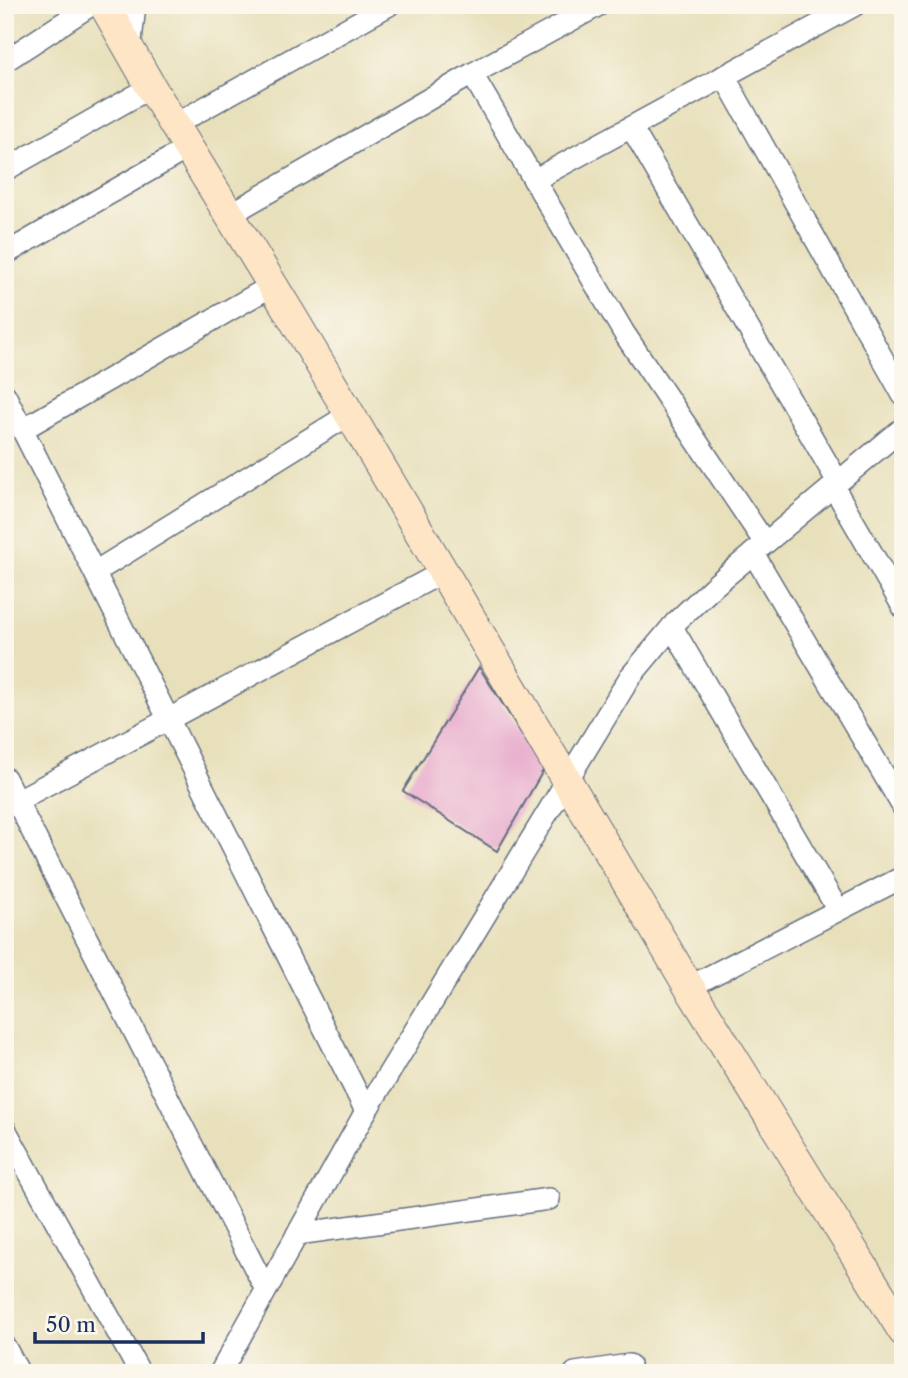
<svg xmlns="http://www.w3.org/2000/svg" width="908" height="1378" viewBox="0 0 908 1378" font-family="'Libre Caslon Text',serif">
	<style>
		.building { fill: #e6a6ca }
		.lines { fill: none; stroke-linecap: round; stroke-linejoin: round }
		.street-casing { stroke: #636d7f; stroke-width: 24 }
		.secondary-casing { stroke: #636d7f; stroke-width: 32 }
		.street { stroke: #fff; stroke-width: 21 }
		.secondary { stroke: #fde5c5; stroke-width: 30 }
	</style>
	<rect width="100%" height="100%" fill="#fbf7ec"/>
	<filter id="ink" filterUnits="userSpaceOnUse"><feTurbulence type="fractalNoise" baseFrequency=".0143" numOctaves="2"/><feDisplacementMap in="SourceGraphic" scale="14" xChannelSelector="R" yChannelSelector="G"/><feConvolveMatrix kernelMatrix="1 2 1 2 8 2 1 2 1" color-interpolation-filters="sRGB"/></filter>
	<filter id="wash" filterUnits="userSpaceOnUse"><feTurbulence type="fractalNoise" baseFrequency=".00686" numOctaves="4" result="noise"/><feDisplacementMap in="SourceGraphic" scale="28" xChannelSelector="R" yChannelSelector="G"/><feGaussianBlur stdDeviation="1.57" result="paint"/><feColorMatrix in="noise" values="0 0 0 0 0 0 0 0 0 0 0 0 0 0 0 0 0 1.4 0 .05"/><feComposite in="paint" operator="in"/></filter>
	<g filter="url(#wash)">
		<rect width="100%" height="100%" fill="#e8e0bb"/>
		<g id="blocks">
			<path class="building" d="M479 667 544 769 497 851 403 791Z"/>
		</g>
	</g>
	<g filter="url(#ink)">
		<use href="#blocks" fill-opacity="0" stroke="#636d7f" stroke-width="2"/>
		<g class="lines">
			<defs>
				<g id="street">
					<path d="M130 50 135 5"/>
					<path d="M5 61 91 5"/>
					<path d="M472 74 624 333 765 543"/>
					<path d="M724 76 903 395"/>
					<path d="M174 125 389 5"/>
					<path d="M631 127 838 482"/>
					<path d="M5 170 151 87"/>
					<path d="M534 180 855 5"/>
					<path d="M229 215 472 74 599 5"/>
					<path d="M5 254 188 148"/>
					<path d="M5 395 366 1111"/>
					<path d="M23 429 273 285"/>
					<path d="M833 486 903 607"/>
					<path d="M753 553 903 807"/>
					<path d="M95 572 350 414"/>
					<path d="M672 627 838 910"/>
					<path d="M5 778 266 1290"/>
					<path d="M5 807 443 572"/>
					<path d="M689 987 903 877"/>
					<path d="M5 1129 140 1373"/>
					<path d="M297 1234 549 1199"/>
					<path d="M5 1347 19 1373"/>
					<path d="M220 1373 366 1111 630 677 676 622 714 586 903 428"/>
					<path d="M575 1373 629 1365"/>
				</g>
				<path id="secondary" d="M104 5 151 87 294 320 689 987 903 1331"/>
			</defs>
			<use href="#street" class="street-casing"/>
			<use href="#secondary" class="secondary-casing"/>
			<use href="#street" class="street"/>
			<use href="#secondary" class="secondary"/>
		</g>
	</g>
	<rect width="908" height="1378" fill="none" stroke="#fbf7ec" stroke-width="28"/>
	<path d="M35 1332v10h168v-10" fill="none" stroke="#1b2f5e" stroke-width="3.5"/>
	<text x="46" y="1332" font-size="21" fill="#1b2f5e" stroke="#fbf7ec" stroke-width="5" paint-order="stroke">50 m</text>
</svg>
